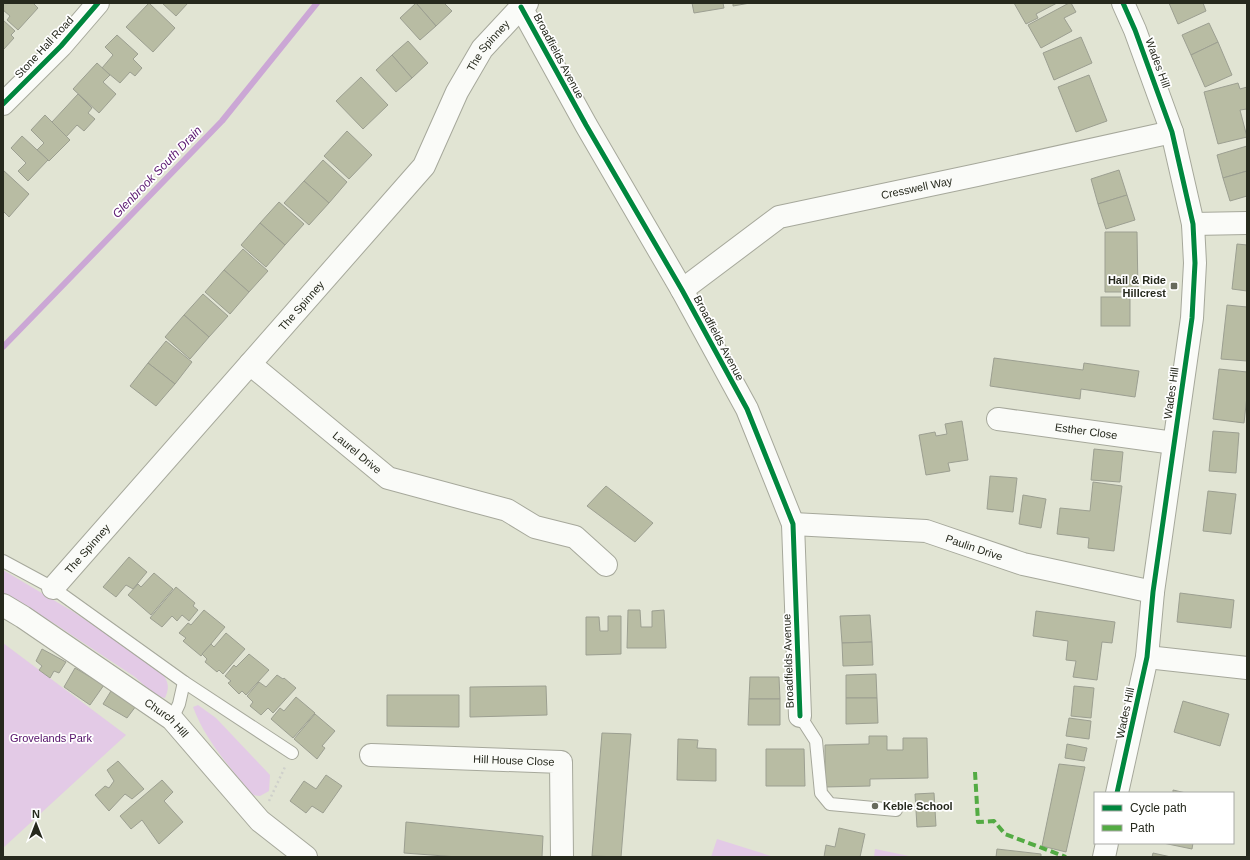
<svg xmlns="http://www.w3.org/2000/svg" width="1250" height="860" viewBox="0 0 1250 860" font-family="Helvetica,sans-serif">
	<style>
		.green { fill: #e3cae6 }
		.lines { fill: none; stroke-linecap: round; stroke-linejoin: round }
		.stream { stroke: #cba7d5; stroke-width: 6 }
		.building { fill: #b8bca3; stroke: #9c9f91 }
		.lane-casing { stroke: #a6a89b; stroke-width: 14 }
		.street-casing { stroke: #a6a89b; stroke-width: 24 }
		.secondary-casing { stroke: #a6a89b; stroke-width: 24 }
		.path { stroke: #cfd0cb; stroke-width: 2.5; stroke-dasharray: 2 3; stroke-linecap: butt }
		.lane { stroke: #fafbf8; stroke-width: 12 }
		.street { stroke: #fafbf8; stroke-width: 22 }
		.secondary { stroke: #fafbf8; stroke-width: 22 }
		.quiet { stroke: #53ab43; stroke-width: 4; stroke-dasharray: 8 4; stroke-linecap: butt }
		.cycleway-casing { stroke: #fff; stroke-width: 8 }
		.cycleway { stroke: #00873e; stroke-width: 5 }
		.poi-dot { fill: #676a5d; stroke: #fff; stroke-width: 1.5 }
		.labels { text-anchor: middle; stroke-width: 3.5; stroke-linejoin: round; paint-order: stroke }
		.street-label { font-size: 11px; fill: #26291d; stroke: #fff }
		.poi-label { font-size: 11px; font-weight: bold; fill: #26291d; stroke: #fff; text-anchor: end }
		.park-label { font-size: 11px; fill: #530e68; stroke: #fff }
		.water-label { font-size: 12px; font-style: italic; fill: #59166f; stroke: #fff }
	</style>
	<rect width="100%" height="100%" fill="#e1e4d3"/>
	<g class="green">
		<path d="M3 570 72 611 160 669C167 681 171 685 165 698L156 696 135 677 55 624 3 594Z"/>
		<path d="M3 643 126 735 3 848Z"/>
		<path d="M198 705 216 718 270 775 269 791 260 796 253 795C231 769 205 740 193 707Z"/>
		<path d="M717 839 774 857H711Z"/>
		<path d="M875 849 914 857H874Z"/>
	</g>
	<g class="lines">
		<path class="stream" d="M3 347 222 121 317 3"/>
	</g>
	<g class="building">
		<path d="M3 3H33L38 8 18 30 7 20 10 16 3 10Z"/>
		<path d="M149 3 175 28 153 52 126 27Z"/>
		<path d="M162 3H188L176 16Z"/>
		<path d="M416 3H444L452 11 436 26Z"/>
		<path d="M416 3 436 26 420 40 400 18Z"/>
		<path d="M692 3H723L724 8 694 13Z"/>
		<path d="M733 3H750L733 6Z"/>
		<path d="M1014 3H1057L1036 14 1038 18 1026 24Z"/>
		<path d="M1069 3H1071L1076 12 1064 18 1072 31 1041 48 1028 25Z"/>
		<path d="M1169 3H1203L1206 11 1178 24Z"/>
		<path d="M3 20 15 31 11 35 14 38 4 49 3 48Z"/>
		<path d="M1209 23 1218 42 1191 55 1182 35Z"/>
		<path d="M117 35 138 54 133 59 142 68 135 76 130 72 120 83 102 68 113 55 105 47Z"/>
		<path d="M1081 37 1092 63 1054 80 1043 53Z"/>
		<path d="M408 41 428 63 412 78 392 55Z"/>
		<path d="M1218 42 1232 75 1205 87 1191 55Z"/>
		<path d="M392 55 412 78 396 92 376 70Z"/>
		<path d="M97 63 110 75 103 82 116 94 99 113 73 89Z"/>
		<path d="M1089 75 1107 121 1076 132 1058 87Z"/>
		<path d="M361 77 388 105 363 129 336 101Z"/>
		<path d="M1238 83 1240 89 1247 87V109L1240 110 1247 137 1218 144 1204 92Z"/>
		<path d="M78 94 92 108 88 113 95 119 84 131 77 125 66 137 52 122Z"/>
		<path d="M45 115 70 140 49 161 37 150 44 143 31 130Z"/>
		<path d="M347 131 372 155 349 179 324 156Z"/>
		<path d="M22 136 48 160 28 181 18 171 26 163 11 148Z"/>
		<path d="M1247 146V171L1223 178 1217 155Z"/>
		<path d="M323 160 347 182 329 203 304 181Z"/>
		<path d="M3 170 29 194 9 217 3 211Z"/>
		<path d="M1119 170 1127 195 1098 204 1091 179Z"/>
		<path d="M1247 171V196L1230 201 1223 178Z"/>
		<path d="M304 181 329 203 309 225 284 203Z"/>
		<path d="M1127 195 1135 220 1106 229 1098 204Z"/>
		<path d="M279 202 304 224 285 245 260 223Z"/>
		<path d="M260 223 285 245 266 267 241 245Z"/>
		<path d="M1105 232H1137L1138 292H1105Z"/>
		<path d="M1237 244 1247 245V291L1232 289Z"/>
		<path d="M243 249 268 271 249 292 224 270Z"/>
		<path d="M224 270 249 292 230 314 205 292Z"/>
		<path d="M203 294 228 316 209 337 184 315Z"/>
		<rect x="1101" y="297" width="29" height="29"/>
		<path d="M1227 305 1247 307V361L1221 359Z"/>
		<path d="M184 315 209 337 190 359 165 337Z"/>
		<path d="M166 341 192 362 175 384 148 363Z"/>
		<path d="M994 358 1083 370 1084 363 1139 371 1135 397 1081 389 1080 399 990 386Z"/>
		<path d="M148 363 175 384 156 406 130 386Z"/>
		<path d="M1219 369 1247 372V396L1244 423 1213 419Z"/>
		<path d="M962 421 968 460 948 463 950 471 926 475 919 435 935 432 936 436 947 434 945 424Z"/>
		<path d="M1213 431 1239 433 1236 473 1209 471Z"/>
		<path d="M1094 449 1123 452 1120 482 1091 480Z"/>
		<path d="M990 476 1017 478 1013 512 987 509Z"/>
		<path d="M1093 482 1122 486 1114 551 1088 548 1089 538 1057 534 1060 508 1090 511Z"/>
		<path d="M606 486 653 523 635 542 587 506Z"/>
		<path d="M1208 491 1236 494 1231 534 1203 531Z"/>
		<path d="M1023 495 1046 499 1041 528 1019 524Z"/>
		<path d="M129 557 147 572 133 589 126 585 116 597 103 587Z"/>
		<path d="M154 573 173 589 151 615 128 595 138 584 141 587Z"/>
		<path d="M176 587 195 603 193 606 198 610 189 621 182 615 177 621 172 616 162 627 150 618Z"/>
		<path d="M1180 593 1234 600 1231 628 1177 622Z"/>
		<path d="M204 610 225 627 201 656 183 641 186 638 179 633 188 623 191 625Z"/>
		<path d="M628 610H640L641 627H652V611L664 610 666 648H627Z"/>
		<path d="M1036 611 1115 622 1112 643 1102 642 1097 680 1073 677 1076 661 1066 660 1068 641 1033 636Z"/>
		<path d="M870 615 872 642 842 643 840 616Z"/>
		<path d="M608 616H621V654L586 655V617H599L600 631H608Z"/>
		<path d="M226 633 245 649 223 674 219 670 217 672 205 662 207 659 202 654 211 644 214 647Z"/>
		<path d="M872 642 873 665 843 666 842 643Z"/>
		<path d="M42 649 66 662 59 673 54 671 50 678 39 670 42 666 36 661Z"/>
		<path d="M249 654 269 670 246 695 242 691 239 694 228 683 231 681 225 676 234 665 236 667Z"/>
		<path d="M75 668 104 685 90 705 64 687Z"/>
		<path d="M876 674 877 698H846V675Z"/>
		<path d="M277 675 283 679 284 678 296 688 273 713 268 708 261 715 250 706 253 702 247 696 259 682 266 687Z"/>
		<path d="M750 677H779L780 699H749Z"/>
		<path d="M546 686 547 715 470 717V687Z"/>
		<path d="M1074 686 1094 688 1091 718 1071 716Z"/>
		<path d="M111 691 136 706 127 718 103 704Z"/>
		<path d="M387 695H459V727L387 726Z"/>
		<path d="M296 697 315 713 293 738 271 719 280 708 284 711Z"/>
		<path d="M846 698H877L878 723 846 724Z"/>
		<path d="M749 699H780V725H748Z"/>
		<path d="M1183 701 1229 714 1220 746 1174 732Z"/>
		<path d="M315 714 335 731 322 746 325 748 317 759 294 739Z"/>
		<path d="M1069 718 1091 721 1089 739 1066 736Z"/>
		<path d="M602 733 631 734 621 857 592 856Z"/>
		<path d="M869 736H887V750H903V738H927L928 778 870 779V786L825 787V745L869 744Z"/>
		<path d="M678 739 698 740 697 748 716 749V781L677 780Z"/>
		<path d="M1067 744 1087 748 1084 761 1065 758Z"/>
		<path d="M766 749H804L805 786H766Z"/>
		<path d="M118 761 144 789 132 799 125 794 109 811 95 795 105 786 109 788 114 781 107 770Z"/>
		<path d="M1059 764 1085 767 1066 852 1042 846Z"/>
		<path d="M326 775 342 786 323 813 312 806 306 813 290 801 304 781 316 789Z"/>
		<path d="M162 780 173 792 164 801 183 822 159 844 142 820 131 829 120 816Z"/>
		<path d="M1173 790 1186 793H1173Z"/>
		<path d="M934 793 936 826 917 827 915 794Z"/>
		<path d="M406 822 543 836 542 857H458L404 853Z"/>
		<path d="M839 828 865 834 860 857H824L826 845 835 847Z"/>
		<path d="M1163 843H1193L1192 849Z"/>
		<path d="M997 849 1041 854V857H996Z"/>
		<path d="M1153 853 1171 857H1152Z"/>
	</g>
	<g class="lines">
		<defs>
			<g id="lane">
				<path d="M3 561 53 588 184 682 292 753"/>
				<path d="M800 716 816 741 821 793 830 804 896 810"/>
				<path d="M172 719 179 704 184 682"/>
			</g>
			<g id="street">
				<path d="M521 7 586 125 682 290 747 409 793 524 800 716"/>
				<path d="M3 104 61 46 98 3"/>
				<path d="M1193 224 1247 223"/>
				<path id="s1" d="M682 290 779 217 977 175 1172 132"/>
				<path id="s2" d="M250 364 388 478 507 510 535 527 575 537 606 565"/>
				<path id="s3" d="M998 419 1174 443"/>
				<path id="s4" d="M793 524 926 531 1023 564 1153 592"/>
				<path id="s5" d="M53 588 424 166 457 92 482 49 521 7 527 3"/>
				<path d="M1147 657 1247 668"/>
				<path id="s6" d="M371 755 561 762 562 857"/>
			</g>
			<g id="secondary">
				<path id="s7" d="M3 605 23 617 172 719 260 821 306 857"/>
				<path d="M1117 793 1147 657 1153 592 1192 318 1195 263 1193 224 1172 132 1135 30 1123 3"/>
				<path d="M1104 857 1107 843"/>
			</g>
		</defs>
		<use href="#lane" class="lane-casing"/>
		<use href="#street" class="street-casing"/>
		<use href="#secondary" class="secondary-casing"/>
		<path class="path" d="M269 801 285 767"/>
		<use href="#lane" class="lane"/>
		<use href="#street" class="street"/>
		<use href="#secondary" class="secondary"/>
		<path class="quiet" d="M975 772 978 822 994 821 1005 834 1066 857"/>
		<defs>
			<g id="cycleway">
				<path d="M521 7 586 125 682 290 747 409 793 524 800 716"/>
				<path d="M3 104 61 46 98 3"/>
				<path d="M1117 793 1147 657 1153 592 1192 318 1195 263 1193 224 1172 132 1135 30 1123 3"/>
			</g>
		</defs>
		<use href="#cycleway" class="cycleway-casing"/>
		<use href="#cycleway" class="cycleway"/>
	</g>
	<g class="poi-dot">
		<rect x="1170" y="282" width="8" height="8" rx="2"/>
		<circle cx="875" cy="806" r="4"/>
	</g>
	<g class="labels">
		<g class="street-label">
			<text dy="4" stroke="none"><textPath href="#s5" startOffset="699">The Spinney</textPath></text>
			<text transform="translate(44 47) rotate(-47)" y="4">Stone Hall Road</text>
			<text transform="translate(559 56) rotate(62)" y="4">Broadfields Avenue</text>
			<text transform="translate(1158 63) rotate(70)" y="4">Wades Hill</text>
			<text dy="4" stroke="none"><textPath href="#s1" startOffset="262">Cresswell Way</textPath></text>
			<text dy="4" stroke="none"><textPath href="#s5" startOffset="376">The Spinney</textPath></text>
			<text transform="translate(719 338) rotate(62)" y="4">Broadfields Avenue</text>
			<text transform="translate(1171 393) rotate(-82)" y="4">Wades Hill</text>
			<text dy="4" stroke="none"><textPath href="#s3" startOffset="89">Esther Close</textPath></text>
			<text dy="4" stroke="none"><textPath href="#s2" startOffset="139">Laurel Drive</textPath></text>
			<text dy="4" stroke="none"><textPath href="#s4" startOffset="184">Paulin Drive</textPath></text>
			<text dy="4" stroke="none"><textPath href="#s5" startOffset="52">The Spinney</textPath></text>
			<text transform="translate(788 661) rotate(-92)" y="4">Broadfields Avenue</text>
			<text transform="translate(1125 713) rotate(-78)" y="4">Wades Hill</text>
			<text dy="4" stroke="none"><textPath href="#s7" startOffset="199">Church Hill</textPath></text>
			<text dy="4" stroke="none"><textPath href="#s6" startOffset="143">Hill House Close</textPath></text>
		</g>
		<g class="poi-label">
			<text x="1166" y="284">Hail &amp; Ride<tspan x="1166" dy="13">Hillcrest</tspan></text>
			<text x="883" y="810" text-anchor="start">Keble School</text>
		</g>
		<g class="park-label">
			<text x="51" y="742">Grovelands Park</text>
		</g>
		<g class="water-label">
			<text transform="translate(157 172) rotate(-46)" y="4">Glenbrook South Drain</text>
		</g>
	</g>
	<rect width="1250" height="860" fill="none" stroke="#26291d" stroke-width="8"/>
	<rect x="1094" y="792" width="140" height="52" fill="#ffffff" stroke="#a8a9a5"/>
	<rect x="1102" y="805" width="20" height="6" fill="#00873e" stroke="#a8a9a5"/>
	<text x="1130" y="812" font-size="12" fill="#26291d">Cycle path</text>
	<rect x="1102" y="825" width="20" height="6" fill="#53ab43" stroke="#a8a9a5"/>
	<text x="1130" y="832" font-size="12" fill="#26291d">Path</text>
	<g transform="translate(36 824)" stroke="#ffffff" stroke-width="3" paint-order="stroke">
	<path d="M0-3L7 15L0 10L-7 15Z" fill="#26291d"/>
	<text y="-6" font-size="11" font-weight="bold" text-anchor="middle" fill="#26291d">N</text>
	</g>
</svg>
